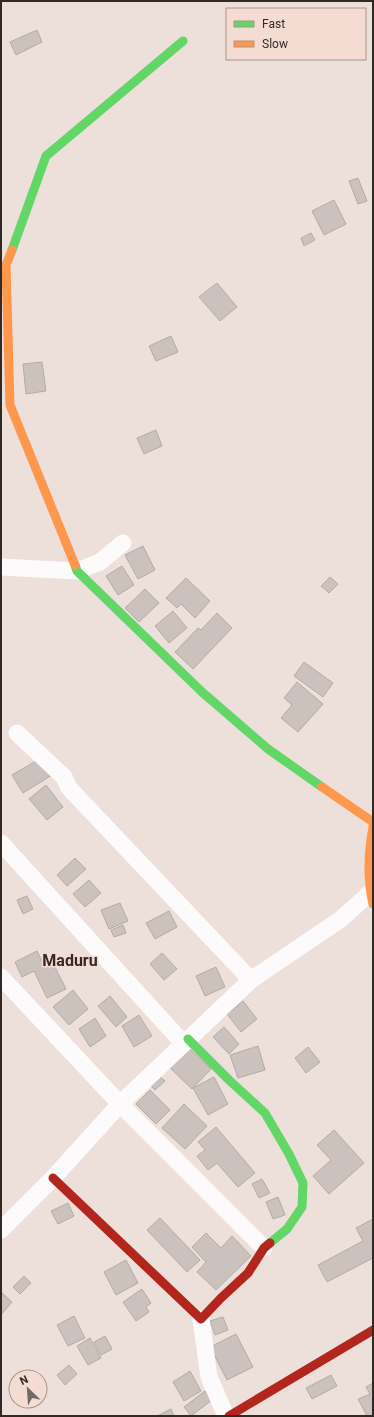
<svg xmlns="http://www.w3.org/2000/svg" width="374" height="1417" viewBox="0 0 374 1417" font-family="Roboto,sans-serif">
	<style>
		.building { fill: #cbc2bd; stroke: #b5aba6 }
		.lines { fill: none; stroke-linecap: round; stroke-linejoin: round }
		.street { stroke: #fcfafa; stroke-width: 17 }
		.fast { stroke: #63d668; stroke-width: 9 }
		.slow { stroke: #ff974d; stroke-width: 9 }
		.jam { stroke: #b3261e; stroke-width: 9 }
		.labels { text-anchor: middle; stroke-width: 3; stroke-linejoin: round; paint-order: stroke }
		.quarter-label { font-size: 16px; font-weight: bold; fill: #322925; stroke: #f5dcd3 }
	</style>
	<rect width="100%" height="100%" fill="#ede0db"/>
	<g class="building">
		<path d="M37 30 42 42 16 55 10 42Z"/>
		<path d="M358 178 367 201 358 204 349 181Z"/>
		<path d="M334 200 346 224 324 235 312 211Z"/>
		<path d="M311 233 315 240 304 246 301 238Z"/>
		<path d="M217 283 237 307 220 321 199 297Z"/>
		<path d="M171 336 178 352 156 361 149 346Z"/>
		<path d="M42 362 46 391 26 394 23 364Z"/>
		<path d="M156 430 162 446 144 454 137 438Z"/>
		<path d="M143 546 155 570 138 579 125 555Z"/>
		<path d="M122 566 134 585 118 595 106 576Z"/>
		<path d="M330 577 338 584 329 593 321 586Z"/>
		<path d="M186 578 210 601 195 618 181 604 177 608 166 598Z"/>
		<path d="M145 589 159 603 139 622 125 608Z"/>
		<path d="M173 611 187 628 169 643 155 626Z"/>
		<path d="M217 613 232 628 193 669 175 652 198 628 201 630Z"/>
		<path d="M304 662 333 683 323 697 294 676Z"/>
		<path d="M297 682 323 704 298 732 281 718 292 705 284 698Z"/>
		<path d="M41 758 52 775 23 793 12 775Z"/>
		<path d="M46 785 63 807 47 820 29 799Z"/>
		<path d="M75 858 86 869 67 886 57 875Z"/>
		<path d="M89 880 101 893 85 907 73 894Z"/>
		<path d="M27 896 33 909 23 914 17 900Z"/>
		<path d="M120 903 128 921 109 929 101 910Z"/>
		<path d="M169 911 177 927 155 939 146 923Z"/>
		<path d="M123 925 126 933 114 937 111 930Z"/>
		<path d="M37 951 45 967 53 963 66 989 47 998 34 971 22 977 15 962Z"/>
		<path d="M162 953 177 969 164 980 150 964Z"/>
		<path d="M216 967 225 987 205 996 196 976Z"/>
		<path d="M73 990 88 1009 69 1025 53 1007Z"/>
		<path d="M110 996 127 1017 116 1027 98 1006Z"/>
		<path d="M243 1001 257 1019 241 1032 227 1014Z"/>
		<path d="M139 1015 152 1036 134 1047 122 1026Z"/>
		<path d="M95 1018 106 1036 90 1047 79 1029Z"/>
		<path d="M224 1027 239 1044 229 1054 213 1037Z"/>
		<path d="M258 1046 265 1070 238 1078 230 1055Z"/>
		<path d="M188 1047 211 1069 192 1089 168 1066Z"/>
		<path d="M308 1047 320 1062 306 1073 295 1058Z"/>
		<path d="M158 1075 165 1081 155 1090 149 1084Z"/>
		<path d="M214 1077 228 1104 208 1115 193 1088Z"/>
		<path d="M150 1090 170 1110 156 1124 136 1104Z"/>
		<path d="M184 1104 207 1126 185 1149 162 1128Z"/>
		<path d="M216 1127 255 1173 238 1187 217 1163 208 1170 197 1156 205 1150 198 1142Z"/>
		<path d="M334 1130 364 1163 329 1194 313 1176 331 1160 317 1145Z"/>
		<path d="M262 1179 270 1193 259 1198 252 1184Z"/>
		<path d="M278 1197 285 1215 273 1219 266 1202Z"/>
		<path d="M68 1203 74 1216 58 1224 51 1211Z"/>
		<path d="M160 1218 200 1260 187 1272 147 1230Z"/>
		<path d="M373 1219V1258L327 1282 318 1265 363 1241 356 1228Z"/>
		<path d="M206 1233 221 1248 232 1236 251 1256 216 1290 197 1272 206 1262 192 1247Z"/>
		<path d="M126 1260 138 1283 116 1295 104 1272Z"/>
		<path d="M24 1276 31 1283 20 1294 13 1287Z"/>
		<path d="M142 1289 151 1303 146 1307 149 1312 136 1321 123 1302Z"/>
		<path d="M2 1293 12 1302 1 1315V1295Z"/>
		<path d="M74 1316 85 1338 68 1346 57 1325Z"/>
		<path d="M223 1317 228 1330 215 1335 210 1321Z"/>
		<path d="M236 1334 253 1367 227 1380 210 1347Z"/>
		<path d="M105 1336 112 1349 101 1355 94 1342Z"/>
		<path d="M90 1338 101 1358 88 1365 77 1346Z"/>
		<path d="M69 1365 77 1374 65 1385 57 1375Z"/>
		<path d="M190 1371 201 1391 184 1401 173 1382Z"/>
		<path d="M331 1375 337 1386 312 1399 306 1388Z"/>
		<path d="M373 1383V1416H367L358 1399 370 1394 366 1387Z"/>
		<path d="M205 1391 212 1400 191 1416 184 1407Z"/>
		<path d="M171 1409 174 1416H157Z"/>
	</g>
	<g class="lines">
		<g class="street">
			<path d="M1 567 77 571 100 562 123 543"/>
			<path d="M17 733 64 777 69 788 251 980"/>
			<path d="M1 843 183 1043"/>
			<path d="M1 977 120 1104 264 1248"/>
			<path d="M1 1230 53 1178 120 1104 251 980 341 919 370 893 373 892"/>
			<path d="M201 1319 209 1377 226 1416"/>
		</g>
		<g class="fast">
			<path d="M12 250 46 156 183 41"/>
			<path d="M75 565 77 571 202 692 268 749 322 787"/>
			<path d="M188 1039 230 1081 265 1113 289 1154 303 1183 302 1207 287 1229 270 1243"/>
		</g>
		<g class="slow">
			<path d="M12 250 6 265 10 405 75 565"/>
			<path d="M322 787 373 822"/>
			<path d="M373 827C368 853 367 878 373 904"/>
		</g>
		<g class="jam">
			<path d="M53 1178 201 1319 221 1298 248 1273 264 1248 270 1243"/>
			<path d="M229 1416 373 1330"/>
		</g>
	</g>
	<g class="labels">
		<g class="quarter-label">
			<text x="70" y="966">Maduru</text>
		</g>
	</g>
	<rect width="374" height="1417" fill="none" stroke="#322925" stroke-width="4"/>
	<rect x="226" y="8" width="140" height="52" fill="#f5dcd3" stroke="#a7948d"/>
	<rect x="234" y="21" width="20" height="6" fill="#63d668" stroke="#a7948d"/>
	<text x="262" y="28" font-size="12" fill="#322925">Fast</text>
	<rect x="234" y="41" width="20" height="6" fill="#ff974d" stroke="#a7948d"/>
	<text x="262" y="48" font-size="12" fill="#322925">Slow</text>
	<g transform="translate(28 1389) rotate(335)"><circle r="19" fill="#f5dcd3" stroke="#a7948d"/>
	<path d="M0-3L7 15L0 10L-7 15Z" fill="#736965"/>
	<text y="-6" font-size="11" font-weight="bold" text-anchor="middle" fill="#322925">N</text>
	</g>
</svg>
